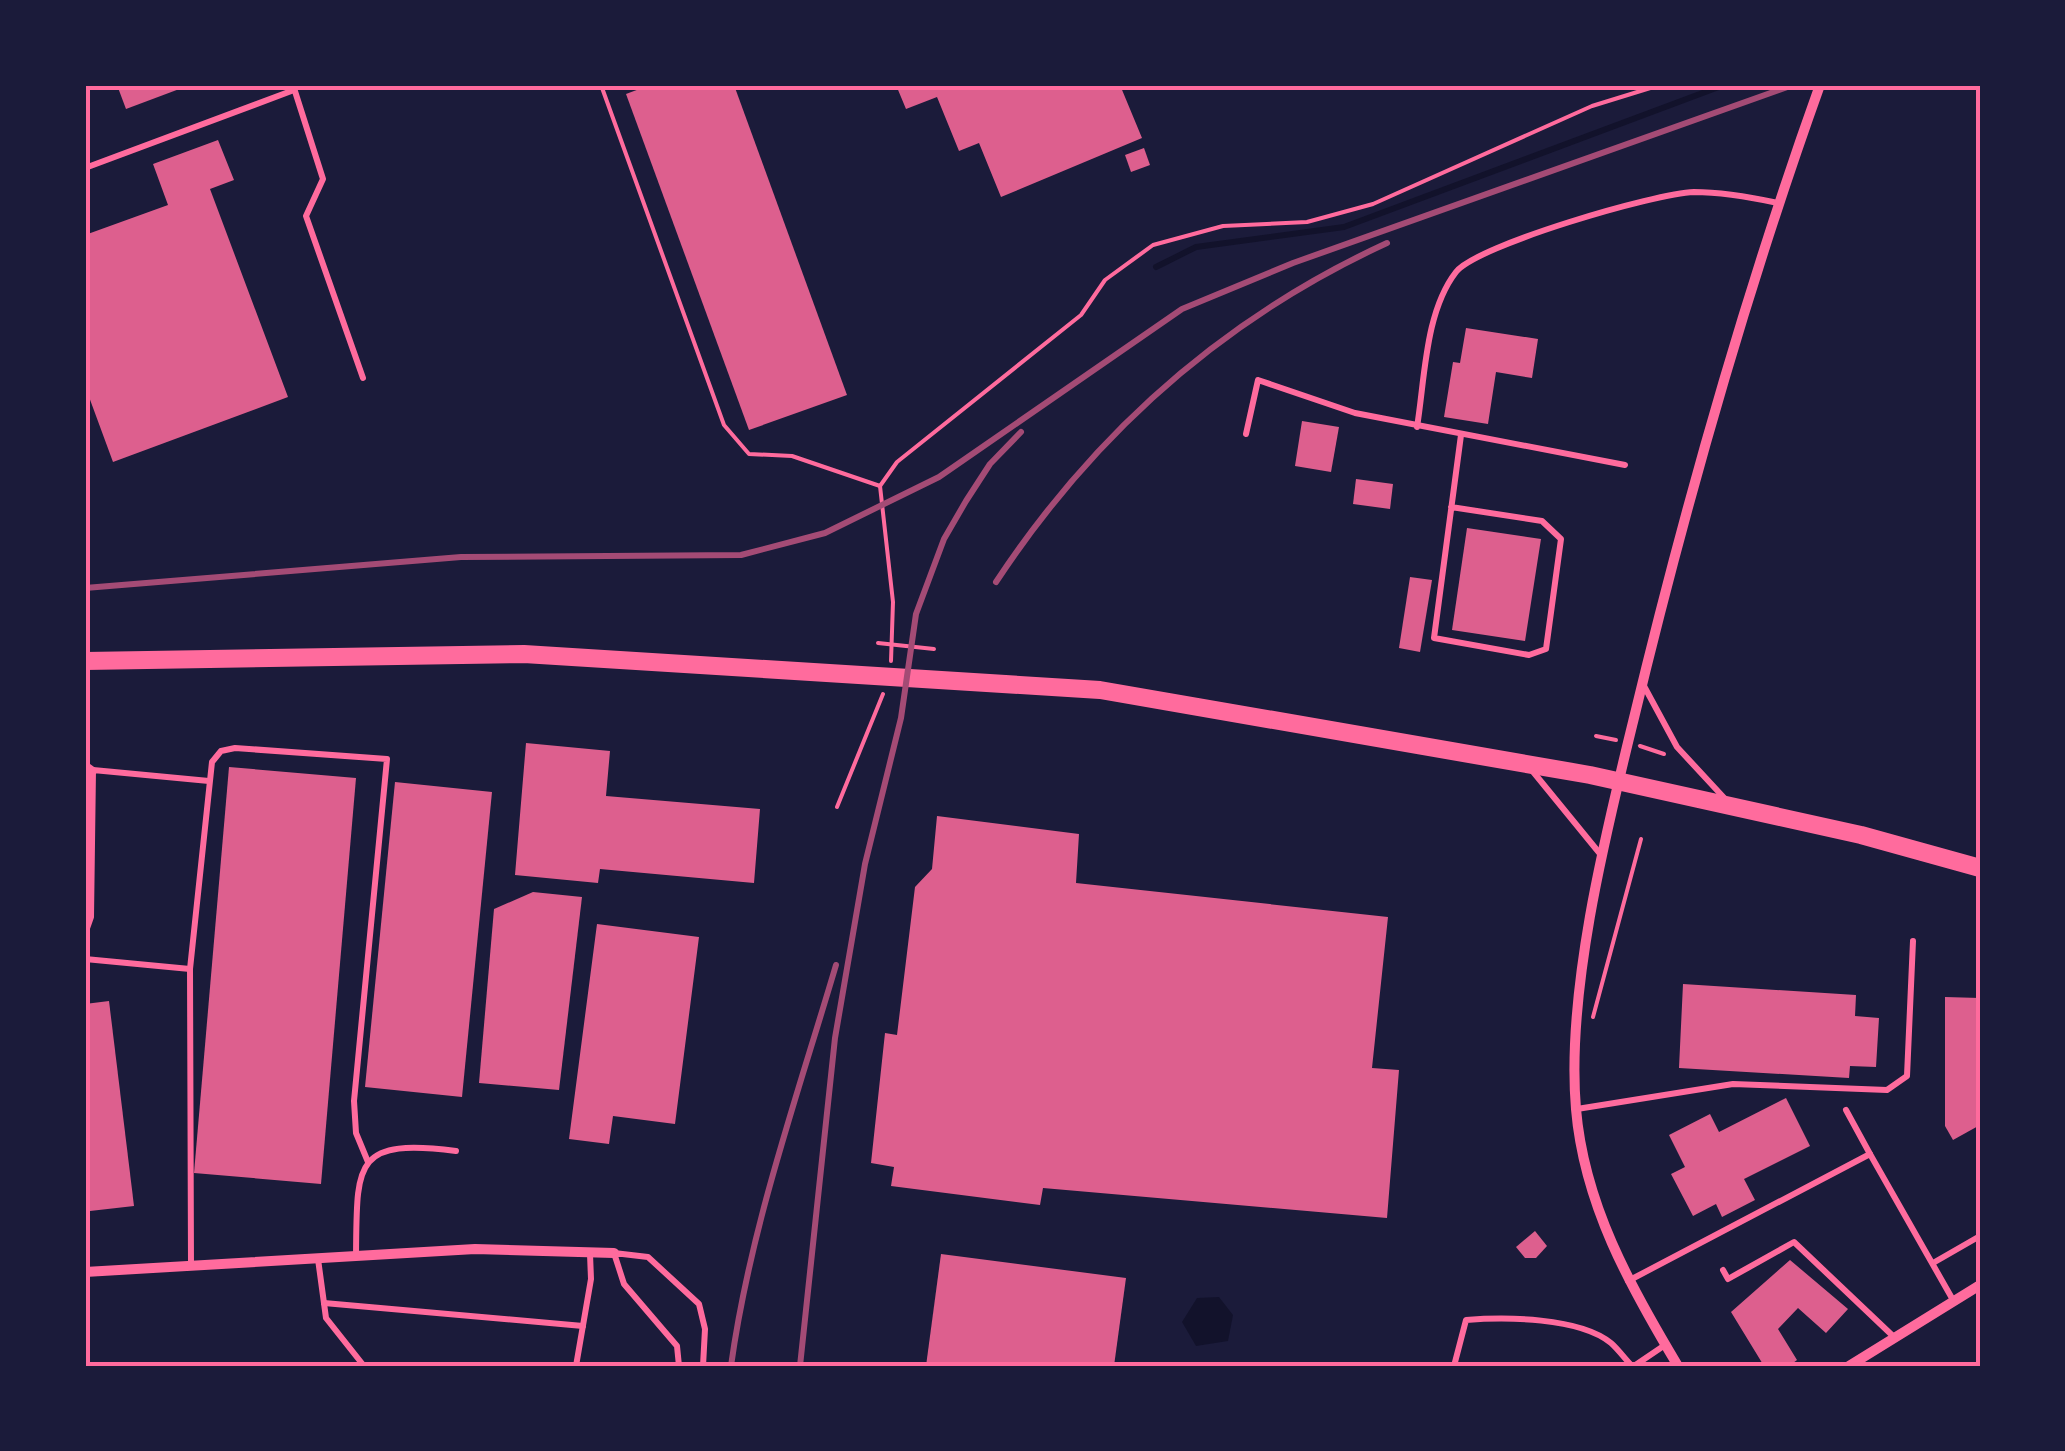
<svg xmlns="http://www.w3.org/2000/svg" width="2065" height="1451" viewBox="0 0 2065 1451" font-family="'Nunito Sans',sans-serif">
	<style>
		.water { fill: #12122b }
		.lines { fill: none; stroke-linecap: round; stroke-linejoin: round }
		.stream { stroke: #12122b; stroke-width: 6 }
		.building { fill: #dd5f8e }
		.path { stroke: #ff6b9d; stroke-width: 4 }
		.service { stroke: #ff6b9d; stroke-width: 6 }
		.minor { stroke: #ff6b9d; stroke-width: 10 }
		.secondary { stroke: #ff6b9d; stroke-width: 18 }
		.rail { stroke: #a44b75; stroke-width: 6 }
		.neatline { fill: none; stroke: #ff6b9d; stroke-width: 4 }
	</style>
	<rect width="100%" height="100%" fill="#1b1b3a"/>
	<path class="water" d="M1219 1297 1233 1315 1228 1341 1196 1346 1182 1322 1197 1298Z"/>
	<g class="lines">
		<path class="stream" d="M1156 267 1196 247 1344 227 1724 85"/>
	</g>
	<g class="building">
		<path d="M117 85H190L126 109Z"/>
		<path d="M650 85H734L847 395 749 430 626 94Z"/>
		<path d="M896 85H1120L1142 138 1001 197 979 143 959 151 937 97 906 109Z"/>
		<path d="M218 140 234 180 210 189 288 397 113 462 85 386V235L168 205 153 164Z"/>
		<path d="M1144 148 1150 165 1131 172 1125 155Z"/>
		<path d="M1466 328 1538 339 1532 378 1496 372 1488 424 1444 417 1453 362 1460 363Z"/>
		<path d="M1302 421 1339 427 1331 472 1295 466Z"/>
		<path d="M1356 479 1393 484 1390 509 1353 504Z"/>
		<path d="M1467 528 1541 539 1525 641 1452 630Z"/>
		<path d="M1410 577 1432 580 1420 652 1399 648Z"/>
		<path d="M526 743 610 751 606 796 760 809 754 883 600 869 598 883 515 875Z"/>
		<path d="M229 767 356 778 321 1184 194 1173Z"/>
		<path d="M395 782 492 792 462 1097 365 1087Z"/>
		<path d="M937 816 1079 834 1076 883 1388 917 1372 1068 1399 1070 1387 1218 1043 1188 1040 1205 891 1186 894 1167 871 1163 885 1033 897 1035 915 887 932 869Z"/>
		<path d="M533 892 582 897 559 1090 479 1083 494 909Z"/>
		<path d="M597 924 699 937 675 1124 613 1116 609 1144 569 1139Z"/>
		<path d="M1683 984 1856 995 1855 1016 1879 1018 1876 1067 1850 1066 1849 1078 1679 1068Z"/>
		<path d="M1945 997 1980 998V1125L1953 1140 1945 1126Z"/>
		<path d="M109 1001 134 1206 90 1211 85 1167V1004Z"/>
		<path d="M1786 1098 1810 1146 1744 1179 1755 1200 1722 1217 1716 1204 1693 1216 1671 1174 1685 1167 1669 1135 1710 1114 1719 1132Z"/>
		<path d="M1535 1231 1547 1246 1536 1258H1525L1516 1247Z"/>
		<path d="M941 1254 1126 1278 1114 1366H926Z"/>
		<path d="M1790 1260 1848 1309 1826 1333 1798 1308 1778 1329 1797 1360 1789 1366H1764L1731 1312Z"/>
	</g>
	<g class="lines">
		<g class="path">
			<path d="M601 85 724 425 749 454 792 456 880 486 897 462 1081 315 1105 280 1153 245 1223 226 1307 222 1373 204 1592 106 1660 85"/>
			<path d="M880 486 893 602 891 661"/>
			<path d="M878 643 934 649"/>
			<path d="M1596 736 1616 740"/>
			<path d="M1640 746 1664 754"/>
			<path d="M837 807 883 694"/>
			<path d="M1593 1017 1641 839"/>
		</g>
		<g class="service">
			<path d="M293 85 323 179 306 216 363 378"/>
			<path d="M85 168 294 90"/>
			<path d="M1417 427C1425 378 1425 312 1456 272 1477 245 1656 193 1694 192 1722 192 1750 197 1778 203"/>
			<path d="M1246 434 1258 380 1355 413 1625 465"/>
			<path d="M1451 507 1542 521 1561 539 1546 649 1529 655 1434 638 1461 435"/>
			<path d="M1644 686 1677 747 1727 801"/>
			<path d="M85 764 93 770"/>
			<path d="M1530 768 1601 855"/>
			<path d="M85 934 91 917 93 770 209 781"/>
			<path d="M85 959 190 969 191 1265"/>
			<path d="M190 969 212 762 221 751 235 748 387 759 354 1101 356 1133 368 1162"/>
			<path d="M1577 1109 1733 1084 1887 1090 1907 1076 1913 941"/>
			<path d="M1846 1110 1870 1154"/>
			<path d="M356 1256C357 1163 353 1138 456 1151"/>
			<path d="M318 1259 326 1318 364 1366"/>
			<path d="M1933 1263 1980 1236"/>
			<path d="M1723 1270 1728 1279 1794 1242 1894 1337"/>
			<path d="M1628 1281 1870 1154 1953 1300"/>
			<path d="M324 1303 583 1326"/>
			<path d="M576 1366 591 1279 590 1254"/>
			<path d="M679 1366 677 1346 624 1284 614 1253 648 1257 699 1304 705 1329 703 1366"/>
			<path d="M1454 1366 1466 1320C1505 1317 1579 1317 1611 1343 1618 1349 1625 1359 1632 1366"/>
			<path d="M1634 1366 1665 1345"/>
		</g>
		<g class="minor">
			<path d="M85 1272 475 1249 614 1253"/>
			<path d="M1678 1366C1630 1286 1584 1204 1576 1109 1566 993 1605 836 1633 722 1685 506 1745 294 1820 85"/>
			<path d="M1849 1366 1980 1285"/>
		</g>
		<path class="secondary" d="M85 661 524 654 1100 690 1590 775 1861 835 1980 868"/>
		<g class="rail">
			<path d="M996 582C1095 432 1224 318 1387 243"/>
			<path d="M85 588 461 557 741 555 825 533 939 477 1182 309 1293 263 1793 85"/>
			<path d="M731 1366C750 1229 797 1097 836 965"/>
			<path d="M800 1366 835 1038 865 864 901 718 916 614 944 539 966 501 990 464 1021 432"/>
		</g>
	</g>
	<rect width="2065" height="1451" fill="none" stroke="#1b1b3a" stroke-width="175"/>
	<rect x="88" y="88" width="1890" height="1276" class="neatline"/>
</svg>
